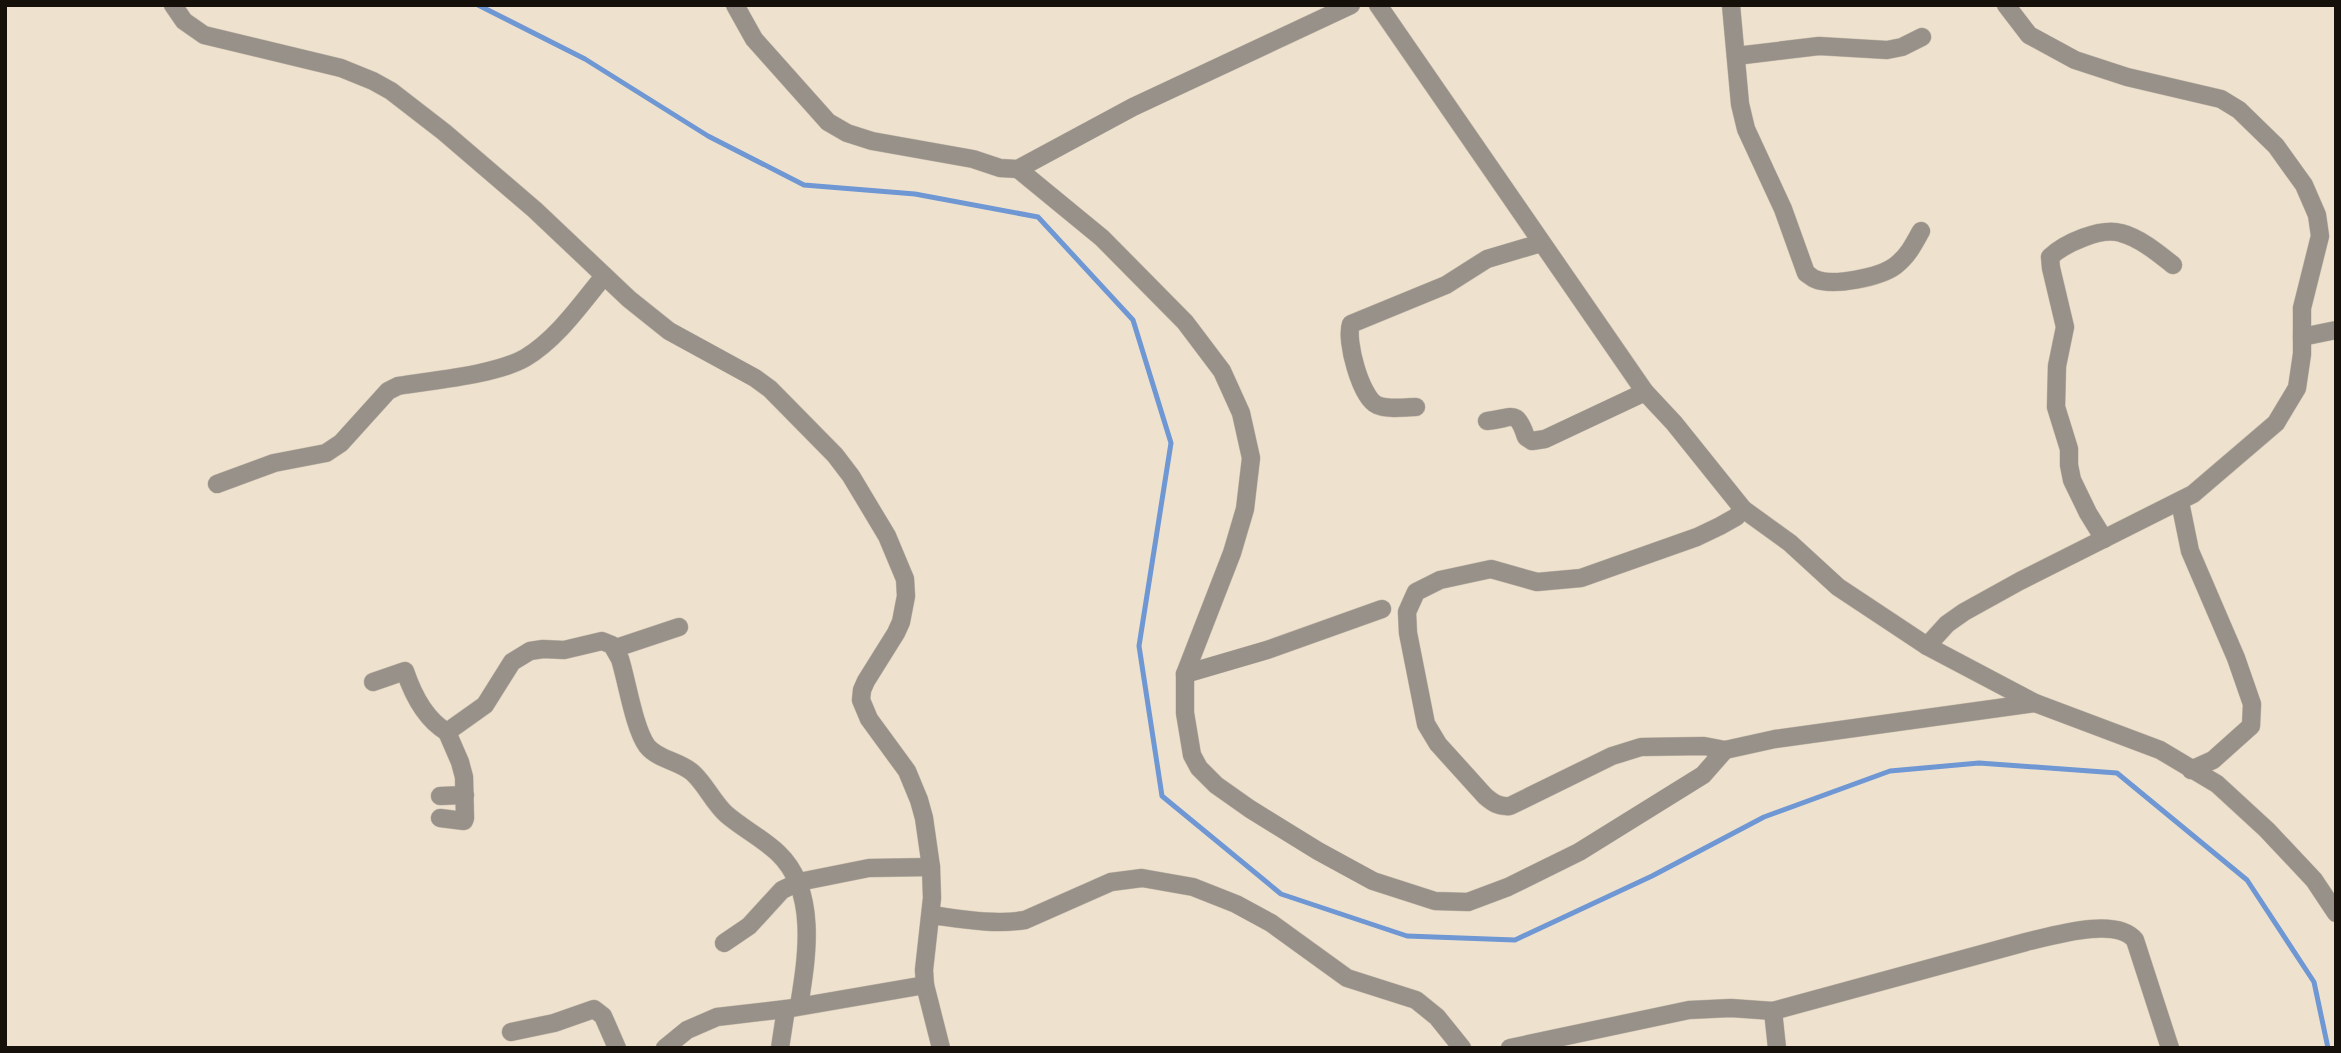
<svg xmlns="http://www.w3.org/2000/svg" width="2341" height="1053" viewBox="0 0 2341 1053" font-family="Rubik,sans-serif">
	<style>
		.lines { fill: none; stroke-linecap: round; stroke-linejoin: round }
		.stream { stroke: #6e97d4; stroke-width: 5 }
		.minor-casing { stroke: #c7bcab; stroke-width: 19 }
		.minor { stroke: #98918a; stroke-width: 18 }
	</style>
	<rect width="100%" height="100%" fill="#eee2ce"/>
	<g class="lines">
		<path class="stream" d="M478 5 585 59 708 136 804 185 915 194 1038 217 1133 320 1171 443 1139 646 1162 796 1281 894 1407 936 1515 940 1652 876 1764 817 1890 771 1979 763 2117 773 2247 880 2314 982 2328 1048"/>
		<defs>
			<g id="minor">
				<path d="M173 5 184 21 204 35 341 68 373 81 391 91 444 132 535 210 629 299 669 331 755 378 770 389 835 455 851 476 887 536 905 579 906 596 901 622 896 633 866 681 862 690 861 700 869 719 907 771 919 800 924 818 931 867 932 898 924 970 925 985 941 1048"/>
				<path d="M735 5 754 39 828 122 847 133 872 141 973 159 1000 168 1018 169 1133 107 1351 5"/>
				<path d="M1378 5 1645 392 1674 423 1743 509 1790 543 1838 587 1927 646 2035 703 2160 750 2217 784 2267 830 2314 880 2336 913"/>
				<path d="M1731 5 1740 104 1746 129 1783 209 1806 273C1809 275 1812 278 1815 279 1833 287 1880 277 1895 266 1908 256 1914 244 1921 231"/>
				<path d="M1736 56 1819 46 1887 50 1902 47 1922 37"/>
				<path d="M1018 169 1102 238 1185 322 1222 371 1241 413 1251 458 1245 509 1232 553 1185 674V713L1192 755 1199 768 1216 785 1250 809 1318 851 1373 881 1435 901 1468 902 1508 887 1579 852 1703 775 1725 750"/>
				<path d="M2302 337 2336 330"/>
				<path d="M1416 407C1404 407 1389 410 1377 405 1361 398 1345 340 1351 324L1446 285 1487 259 1541 243"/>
				<path d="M1487 421C1512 419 1516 407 1526 437L1532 441 1545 439 1645 392"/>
				<path d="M217 484 274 463 326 453 341 443 388 391 398 386C434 380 495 375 525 358 557 339 581 304 604 276"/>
				<path d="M2180 502 2190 551 2236 658 2252 704 2251 726 2213 760 2191 770"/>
				<path d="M1743 509 1736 517 1720 526 1697 537 1581 578 1537 582 1491 569 1440 580 1416 592 1407 612 1408 633 1426 724 1438 744 1485 796C1493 803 1499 807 1510 806L1612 756 1641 747 1704 746 1725 750 1775 739 2035 703"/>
				<path d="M2104 539 2088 513 2072 480 2069 465V449L2056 407 2057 366 2065 327 2051 268 2050 257C2065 243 2101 227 2121 233 2140 238 2158 253 2173 265"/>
				<path d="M1927 646 1947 624 1964 612 2020 581 2193 494 2276 423 2297 388 2302 354V308L2320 236 2317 215 2304 185 2276 146 2239 110 2221 99 2127 77 2075 60 2029 35 2006 5"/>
				<path d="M616 648 679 627"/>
				<path d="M1185 674 1267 650 1382 609"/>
				<path d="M373 682 405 671C413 695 425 719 447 732"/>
				<path d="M440 796 465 795"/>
				<path d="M440 818 464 821 465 818 464 777 460 762 447 732 485 705 512 662 530 651 543 649 564 650 602 641 612 645 620 659C627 681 634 728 647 746 658 760 680 761 693 773 706 785 713 802 726 814 742 828 762 838 778 853 818 891 807 957 799 1006"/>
				<path d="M931 915C962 919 994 925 1025 920L1111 882 1142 878 1193 887 1236 904 1271 923 1347 978 1416 1000 1437 1017 1462 1048"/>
				<path d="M724 943 749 926 782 890 799 882 869 868 931 867"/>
				<path d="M1773 1011 1777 1048"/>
				<path d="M511 1032 554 1023 594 1009 603 1016 617 1048"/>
				<path d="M665 1048 687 1030 717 1017 786 1009 925 985"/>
				<path d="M780 1048 786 1009"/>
				<path d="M1510 1048 1689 1010 1731 1008 1773 1011 2026 942C2052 936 2116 916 2135 940L2170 1048"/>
			</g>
		</defs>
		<use href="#minor" class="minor-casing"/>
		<use href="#minor" class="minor"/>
	</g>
	<rect width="2341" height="1053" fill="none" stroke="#15110a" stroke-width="14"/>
</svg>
